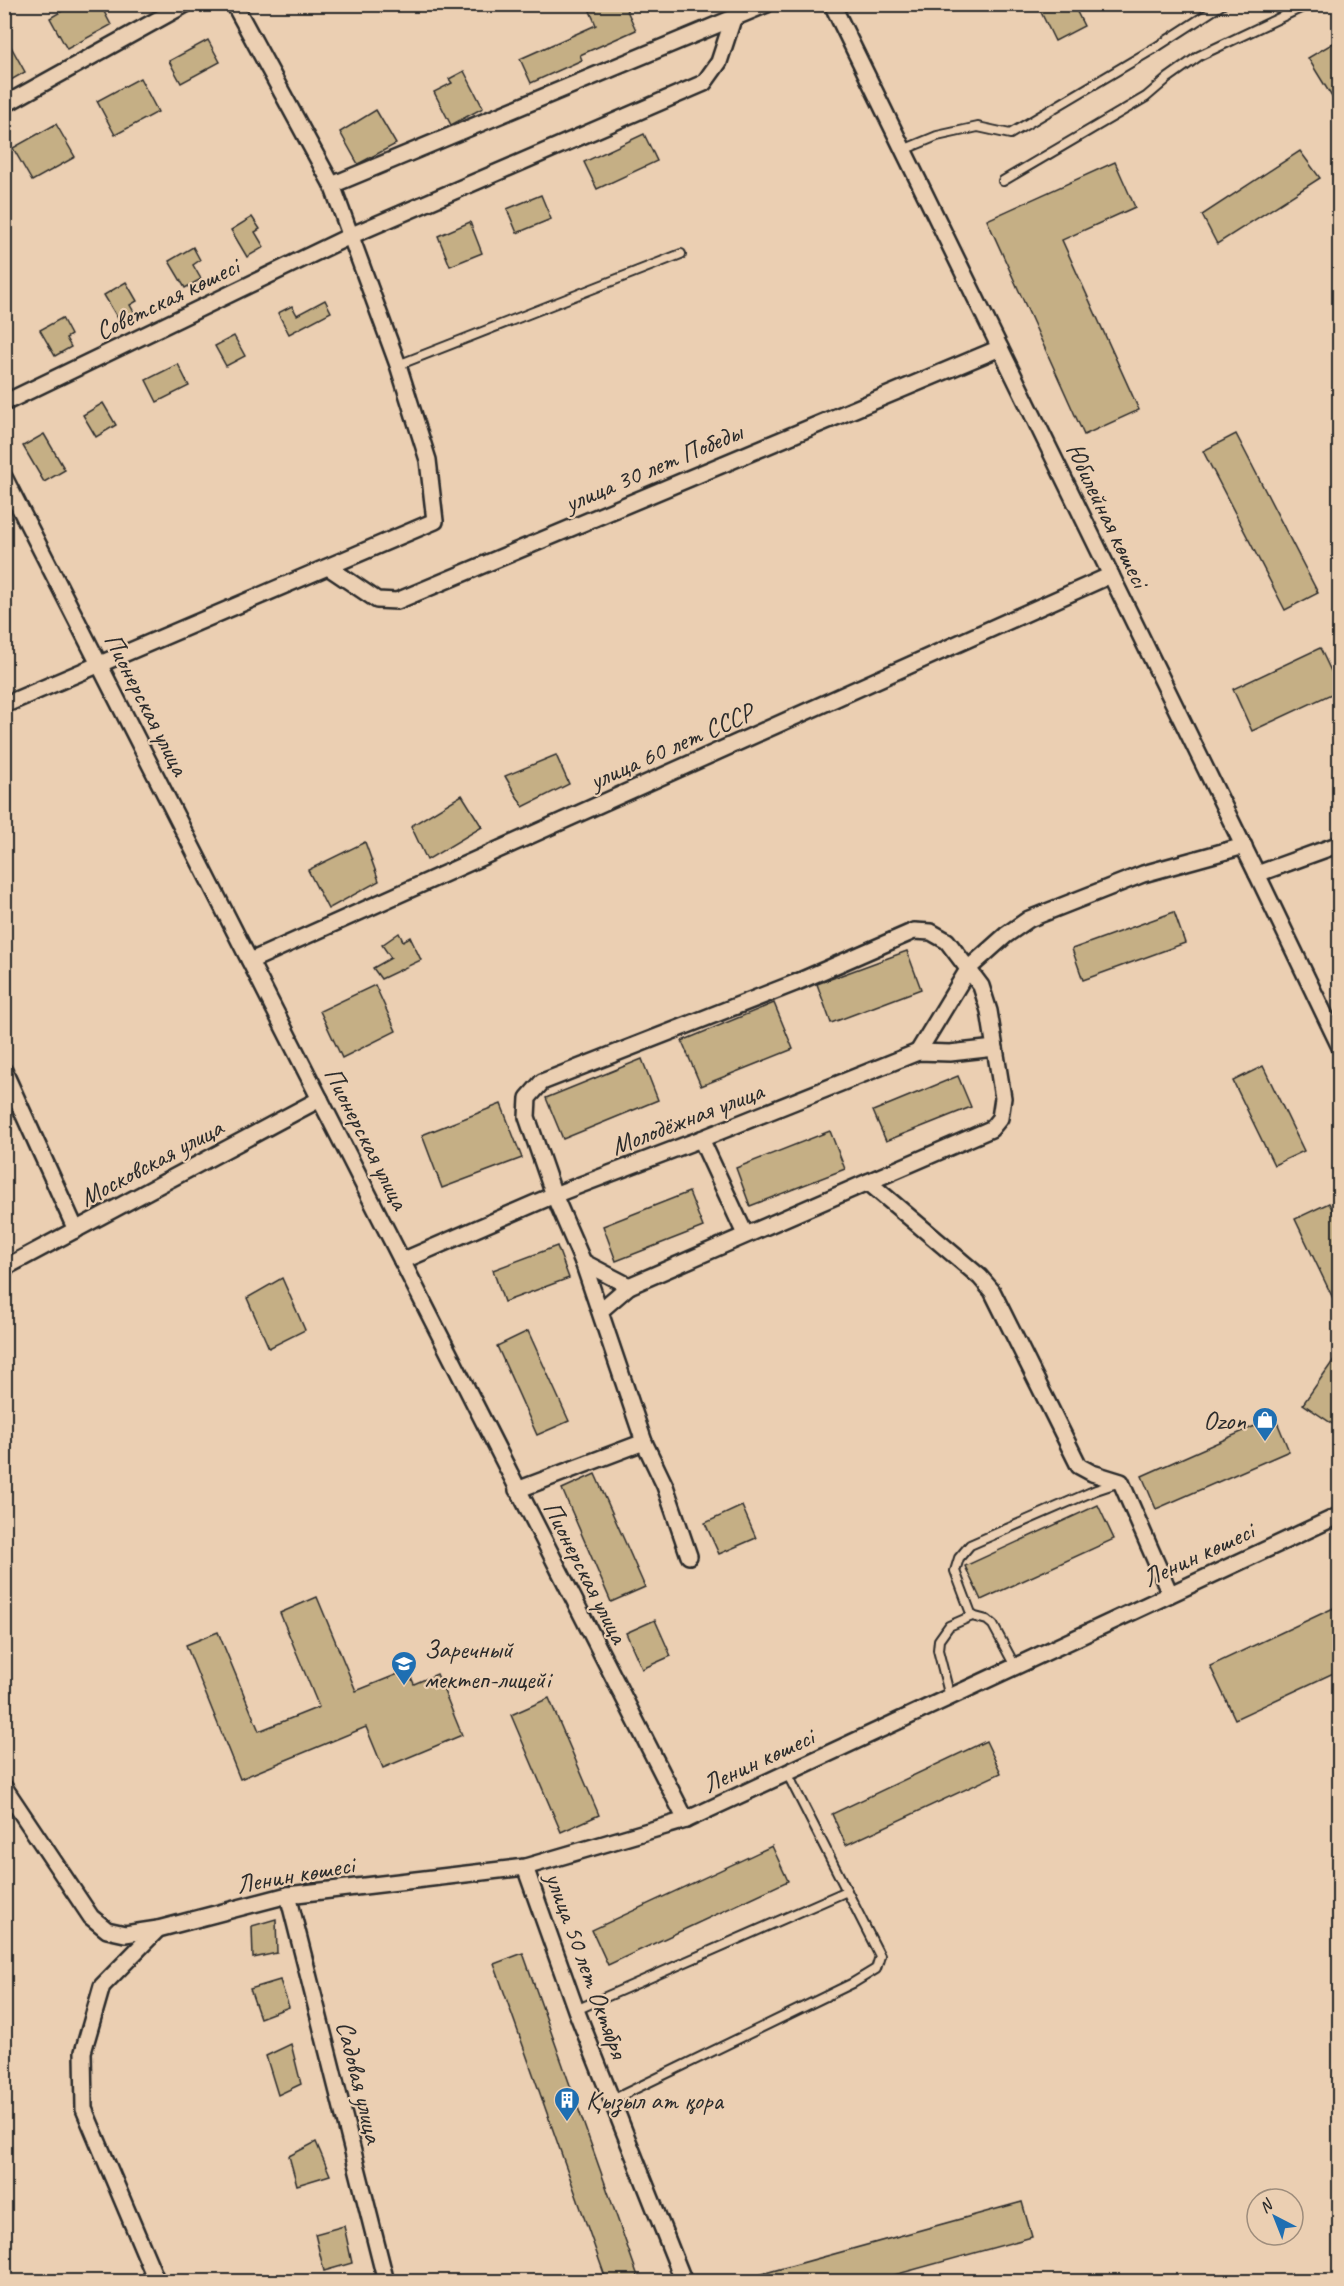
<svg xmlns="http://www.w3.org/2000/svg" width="1344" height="2286" viewBox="0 0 1344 2286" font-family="Caveat,sans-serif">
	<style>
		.building { fill: #c5af85; stroke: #2b2b2b; stroke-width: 1.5 }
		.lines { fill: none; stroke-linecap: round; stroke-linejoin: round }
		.service-casing { stroke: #2b2b2b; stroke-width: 12 }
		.minor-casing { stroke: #2b2b2b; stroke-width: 20 }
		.service { stroke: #ebcfb2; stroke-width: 8 }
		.minor { stroke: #ebcfb2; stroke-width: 15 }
		.labels { text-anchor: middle; stroke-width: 4.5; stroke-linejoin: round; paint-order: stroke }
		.street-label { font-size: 26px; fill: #2b2b2b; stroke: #ebcfb2 }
		.poi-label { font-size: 26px; fill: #2b2b2b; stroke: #ebcfb2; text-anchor: start }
	</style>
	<rect width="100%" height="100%" fill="#ebcfb2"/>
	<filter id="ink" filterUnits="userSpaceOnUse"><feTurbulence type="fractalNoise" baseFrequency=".0167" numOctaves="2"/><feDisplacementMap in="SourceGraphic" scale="12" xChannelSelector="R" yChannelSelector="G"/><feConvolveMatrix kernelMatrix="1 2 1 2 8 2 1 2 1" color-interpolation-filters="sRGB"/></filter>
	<g filter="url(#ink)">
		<g class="building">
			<path d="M74 4H100L111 25 67 49 50 18Z"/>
			<path d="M587 4H624L636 30 580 55 582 60 531 83 520 59 596 25Z"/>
			<path d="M1037 4H1073L1084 26 1055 41Z"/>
			<path d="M4 34 25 72 4 84Z"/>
			<path d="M1340 39V110L1308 58Z"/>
			<path d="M208 40 220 62 181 83 169 61Z"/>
			<path d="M464 71 483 108 451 125 434 92 452 83 449 79Z"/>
			<path d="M140 78 158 112 115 135 97 101Z"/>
			<path d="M376 110 396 144 358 164 340 132Z"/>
			<path d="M56 124 75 157 32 181 13 148Z"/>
			<path d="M644 134 657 161 597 189 584 162Z"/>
			<path d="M1300 151 1320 178 1217 244 1202 215Z"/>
			<path d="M1115 162 1135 207 1062 240 1139 410 1084 435 987 220Z"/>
			<path d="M541 195 551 219 517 233 507 209Z"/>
			<path d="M252 217 260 229 255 232 264 247 247 257 231 230Z"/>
			<path d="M470 222 482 253 450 266 438 236Z"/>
			<path d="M193 247 200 260 193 265 201 279 185 288 169 261Z"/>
			<path d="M126 282 137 301 130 305 135 314 120 322 104 295Z"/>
			<path d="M325 300 331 312 289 334 278 313 292 306 297 315Z"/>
			<path d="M62 318 71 335 66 338 71 347 55 356 40 330Z"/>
			<path d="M234 336 245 356 226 366 215 346Z"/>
			<path d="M178 364 189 386 157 402 146 380Z"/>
			<path d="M103 403 116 425 96 437 83 415Z"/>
			<path d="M44 434 65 470 44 482 23 446Z"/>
			<path d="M1236 434 1318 593 1285 610 1203 451Z"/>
			<path d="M1320 648 1340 690 1252 731 1233 689Z"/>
			<path d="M556 755 569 784 523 807 505 776Z"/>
			<path d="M462 795 482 827 427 860 411 826Z"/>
			<path d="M365 842 379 881 328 909 308 870Z"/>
			<path d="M1174 912 1185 943 1083 980 1072 949Z"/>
			<path d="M399 933 403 941 410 937 421 960 381 979 373 968 391 958 382 945Z"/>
			<path d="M907 951 921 989 831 1023 817 984Z"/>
			<path d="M375 985 396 1031 342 1058 320 1011Z"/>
			<path d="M774 1003 793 1049 701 1086 682 1041Z"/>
			<path d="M642 1059 658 1100 563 1139 546 1098Z"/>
			<path d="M1263 1066 1304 1151 1274 1165 1233 1081Z"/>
			<path d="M958 1076 971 1107 886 1141 873 1111Z"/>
			<path d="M501 1104 522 1158 442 1188 422 1135Z"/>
			<path d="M830 1131 845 1169 750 1206 736 1168Z"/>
			<path d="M689 1192 703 1227 616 1261 603 1226Z"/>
			<path d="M1329 1203 1340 1225V1313L1295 1219Z"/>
			<path d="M557 1246 569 1278 504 1302 493 1270Z"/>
			<path d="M282 1278 305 1330 269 1348 247 1298Z"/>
			<path d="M528 1331 569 1421 537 1435 497 1346Z"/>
			<path d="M1340 1351V1429L1303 1404Z"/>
			<path d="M1275 1417 1289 1451 1156 1509 1142 1476Z"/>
			<path d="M595 1474 645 1587 611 1602 562 1489Z"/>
			<path d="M1098 1505 1114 1539 981 1600 965 1566Z"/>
			<path d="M742 1506 756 1538 719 1554 705 1523Z"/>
			<path d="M317 1597 356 1691 408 1670 414 1684 437 1674 462 1735 383 1768 366 1727 240 1779 186 1645 218 1632 259 1731 319 1707 280 1613Z"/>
			<path d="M1340 1605V1670L1235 1719 1210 1666Z"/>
			<path d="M655 1620 671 1656 642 1669 626 1633Z"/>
			<path d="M549 1698 599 1815 561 1832 511 1715Z"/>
			<path d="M986 1741 1001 1773 846 1845 832 1814Z"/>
			<path d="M772 1846 788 1881 608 1965 592 1930Z"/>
			<path d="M276 1919 277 1953 253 1958 252 1926Z"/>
			<path d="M523 1953 640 2282H607L494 1964Z"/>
			<path d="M280 1980 289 2007 260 2018 250 1989Z"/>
			<path d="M291 2044 301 2084 278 2095 266 2056Z"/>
			<path d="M316 2142 330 2175 297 2185 289 2156Z"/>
			<path d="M1022 2202 1032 2237 869 2282H752L751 2277Z"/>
			<path d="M344 2226 352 2263 324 2271 315 2234Z"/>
		</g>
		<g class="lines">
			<defs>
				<g id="service">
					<path d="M903 150 937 136 978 127 1010 134 1155 48 1223 4"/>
					<path d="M1003 181 1146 97 1168 78 1199 56 1309 4"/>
					<path d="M398 365 681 254"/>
					<path d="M972 1616 955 1571 959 1558 970 1545 1096 1490 1117 1483"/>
					<path d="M950 1697 938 1650 939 1640 949 1626 972 1616 987 1620 993 1625 1015 1666"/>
					<path d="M576 2010 847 1891"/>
					<path d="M612 2100 853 1983 876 1969 880 1956 787 1773"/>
				</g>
				<g id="minor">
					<path d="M832 4 1257 874 1340 1047"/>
					<path d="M4 105 186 4"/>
					<path d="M332 185 767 4"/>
					<path d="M4 403 350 236 704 83 719 62 733 19"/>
					<path d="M4 477 686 1820"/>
					<path d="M328 567 377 600 397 601 1000 348"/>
					<path d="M4 705 435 521 428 460 398 365 332 185 234 4"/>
					<path d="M1257 874 1340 844"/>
					<path d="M250 961 1111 575"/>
					<path d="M918 1052 969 968 1006 935 1029 919 1143 874 1244 846"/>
					<path d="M4 1071 76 1230"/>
					<path d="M701 1139 745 1234"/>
					<path d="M402 1261 554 1195 701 1139 918 1052 950 1053 995 1048"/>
					<path d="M583 1262 629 1286"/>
					<path d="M4 1268 320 1099"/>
					<path d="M600 1311 629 1286 868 1182 980 1277 992 1291 1079 1466 1092 1473 1121 1482 1170 1594"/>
					<path d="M644 1442 665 1486 689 1556"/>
					<path d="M517 1490 644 1442 583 1262 554 1195 527 1117 528 1098 542 1082 795 983 914 931 931 932 947 941 981 986 989 1011 1003 1098 1000 1118 991 1129 868 1182"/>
					<path d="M4 1787 91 1917 107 1930 125 1934 158 1929 288 1895 525 1867 686 1820 1340 1515"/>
					<path d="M525 1867 576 2010 684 2282"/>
					<path d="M288 1895 386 2282"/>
					<path d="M157 2282 84 2109 83 2052 102 1986 158 1929"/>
				</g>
			</defs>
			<use href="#service" class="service-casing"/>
			<use href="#minor" class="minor-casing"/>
			<use href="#service" class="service"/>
			<use href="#minor" class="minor"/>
		</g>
	</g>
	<defs>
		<symbol id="shop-pin" viewBox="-11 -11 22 30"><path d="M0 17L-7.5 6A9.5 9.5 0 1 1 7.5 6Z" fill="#1f6fb2" stroke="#ebcfb2"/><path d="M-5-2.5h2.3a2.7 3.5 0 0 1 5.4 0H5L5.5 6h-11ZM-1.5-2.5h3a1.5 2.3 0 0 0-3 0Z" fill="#fff"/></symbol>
		<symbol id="school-pin" viewBox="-11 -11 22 30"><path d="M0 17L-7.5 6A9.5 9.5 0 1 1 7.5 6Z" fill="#1f6fb2" stroke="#ebcfb2"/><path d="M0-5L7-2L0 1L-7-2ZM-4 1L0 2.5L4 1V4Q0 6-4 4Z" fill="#fff"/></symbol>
		<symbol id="building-pin" viewBox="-11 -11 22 30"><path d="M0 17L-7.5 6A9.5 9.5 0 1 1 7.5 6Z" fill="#1f6fb2" stroke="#ebcfb2"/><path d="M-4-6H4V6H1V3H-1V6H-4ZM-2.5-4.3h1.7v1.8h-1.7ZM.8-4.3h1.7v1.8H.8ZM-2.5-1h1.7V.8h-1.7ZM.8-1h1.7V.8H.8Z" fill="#fff"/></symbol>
	</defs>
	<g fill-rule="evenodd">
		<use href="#shop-pin" x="1250" y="1405" width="30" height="40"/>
		<use href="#school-pin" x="389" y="1649" width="30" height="40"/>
		<use href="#building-pin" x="552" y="2085" width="30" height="40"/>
	</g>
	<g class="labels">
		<g class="street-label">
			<text transform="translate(167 298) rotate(-26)" y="9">Советская көшесі</text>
			<text transform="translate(653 467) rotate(-23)" y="9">улица 30 лет Победы</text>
			<text transform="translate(1108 515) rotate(64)" y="9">Юбилейная көшесі</text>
			<text transform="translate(147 704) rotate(63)" y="9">Пионерская улица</text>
			<text transform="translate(671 746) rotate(-24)" y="9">улица 60 лет СССР</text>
			<text transform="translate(687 1118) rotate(-21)" y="9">Молодёжная улица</text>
			<text transform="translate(367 1138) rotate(63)" y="9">Пионерская улица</text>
			<text transform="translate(151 1162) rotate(-28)" y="9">Московская улица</text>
			<text transform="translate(1198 1554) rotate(-25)" y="9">Ленин көшесі</text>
			<text transform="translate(586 1572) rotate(63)" y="9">Пионерская улица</text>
			<text transform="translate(758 1760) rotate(-25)" y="9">Ленин көшесі</text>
			<text transform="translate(295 1874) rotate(-10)" y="9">Ленин көшесі</text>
			<text transform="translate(587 1965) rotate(70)" y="9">улица 50 лет Октября</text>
			<text transform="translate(360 2082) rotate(76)" y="9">Садовая улица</text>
		</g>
		<g class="poi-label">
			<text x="1246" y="1429" text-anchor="end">Ozon</text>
			<text x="424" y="1658">Заречный<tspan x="424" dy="30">мектеп-лицейі</tspan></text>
			<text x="586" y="2109">Қызыл ат қора</text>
		</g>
	</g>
	<rect width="1344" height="2286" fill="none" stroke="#ebcfb2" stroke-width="24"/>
	<rect x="12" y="12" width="1320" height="2262" fill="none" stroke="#2b2b2b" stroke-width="2" filter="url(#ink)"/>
	<g transform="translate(1275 2217) rotate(318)"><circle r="28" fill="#ebcfb2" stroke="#9e8d7c" stroke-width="1.5"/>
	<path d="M0-4.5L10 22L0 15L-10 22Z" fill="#1f6fb2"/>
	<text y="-9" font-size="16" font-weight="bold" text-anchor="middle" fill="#2b2b2b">N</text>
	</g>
</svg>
